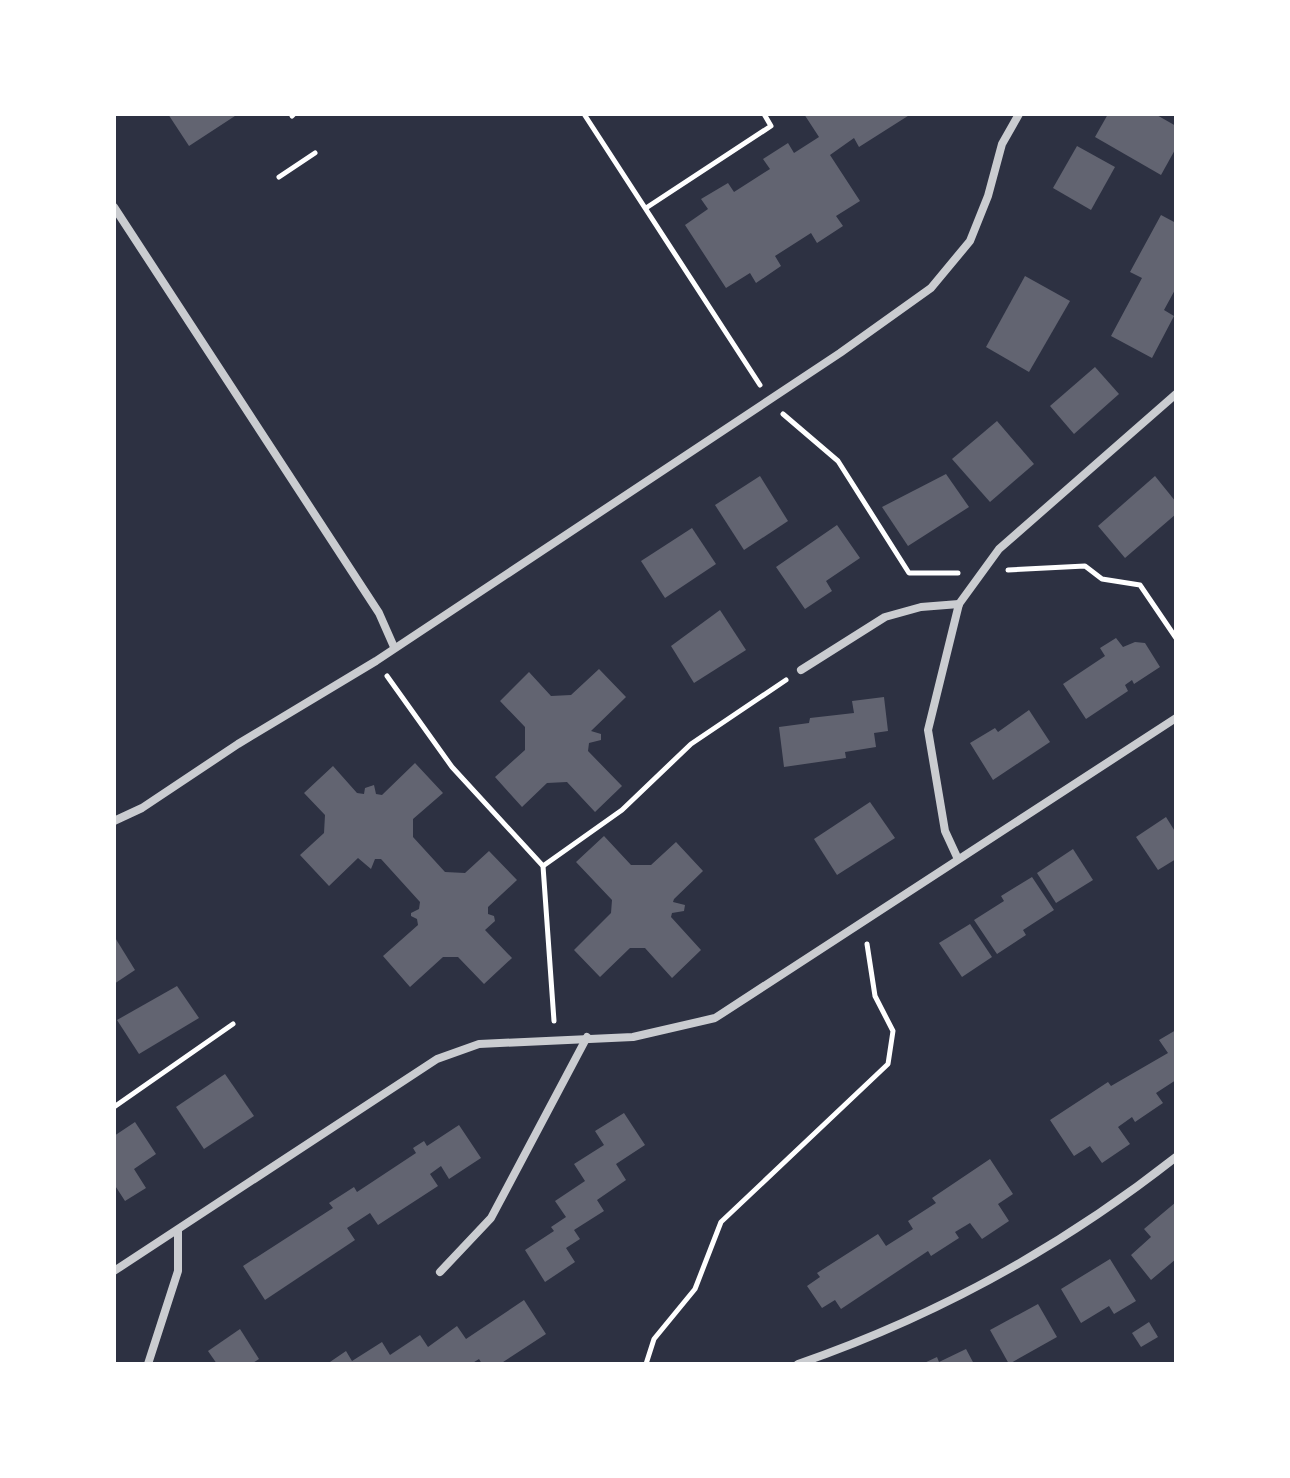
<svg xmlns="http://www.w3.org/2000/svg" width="1290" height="1478" viewBox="0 0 1290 1478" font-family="'DejaVu Sans',sans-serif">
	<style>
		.building { fill: #626471 }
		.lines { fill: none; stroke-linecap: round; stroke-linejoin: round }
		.path { stroke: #fff; stroke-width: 5 }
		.minor { stroke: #caccd0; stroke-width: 8 }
	</style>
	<rect width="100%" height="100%" fill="#2d3142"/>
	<g class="building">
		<path d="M168 114H238L189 146Z"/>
		<path d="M804 114H911L859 147 854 138 830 155 860 201 836 216 843 226 817 243 811 233 775 256 781 266 756 283 750 273 726 288 685 225 708 209 701 199 728 183 734 192 770 169 763 159 788 143 794 153 819 137Z"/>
		<path d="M1108 114H1155L1176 126V148L1161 175 1095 137Z"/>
		<path d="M1077 146 1115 167 1091 210 1053 188Z"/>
		<path d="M1161 215 1176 223V288L1164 310 1174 316 1152 358 1111 336 1142 278 1130 272Z"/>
		<path d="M1025 276 1070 301 1029 372 986 347Z"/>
		<path d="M1095 367 1119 394 1074 434 1050 406Z"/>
		<path d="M997 421 1034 464 990 502 952 459Z"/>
		<path d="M946 474 969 507 908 546 882 507Z"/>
		<path d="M760 476 788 521 744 550 715 505Z"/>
		<path d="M1155 476 1176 502V514L1125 558 1098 526Z"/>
		<path d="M837 525 860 558 826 581 832 591 805 609 776 567Z"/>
		<path d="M692 528 716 564 665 598 641 561Z"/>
		<path d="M720 610 746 650 694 683 671 646Z"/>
		<path d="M1116 638 1123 647 1135 642 1145 643 1160 667 1134 684 1132 680 1125 685 1128 691 1086 719 1063 684 1105 656 1100 648Z"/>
		<path d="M599 669 626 697 591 731 601 734V740L589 743 588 751 622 786 595 812 567 782 547 783 522 807 495 777 525 750V727L500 701 529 672 551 696 571 695Z"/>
		<path d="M884 697 888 731 874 733 876 747 845 752 846 758 784 767 779 727 809 723 810 718 854 713 852 701Z"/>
		<path d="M1029 710 1050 742 993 780 970 743 995 728 998 732Z"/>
		<path d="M415 763 443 793 413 819V837L445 872 465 873 489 851 517 880 488 907V914L494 916 495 921 485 930 512 958 484 984 458 957H443L410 987 383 956 418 925 417 919 411 916V913L419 909 420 902 381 859H375L371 869 358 858 329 886 300 855 324 833 325 815 304 793 333 766 357 793 364 794 365 788 374 785 376 794 382 795Z"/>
		<path d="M870 802 895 838 837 875 814 839Z"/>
		<path d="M1166 817 1176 833V859L1158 870 1136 837Z"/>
		<path d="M604 836 631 865H651L676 842 703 871 674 899 673 902 685 905 684 911 672 913 671 917 701 950 672 978 645 948H630L600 977 574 950 611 913 612 900 576 862Z"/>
		<path d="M1073 849 1093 880 1056 903 1037 873Z"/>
		<path d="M1032 877 1054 910 1023 930 1026 935 997 954 974 920 1004 901 1001 896Z"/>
		<path d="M970 924 992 957 962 977 939 943Z"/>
		<path d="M114 936 135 970 114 984Z"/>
		<path d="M177 986 199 1018 139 1054 117 1020Z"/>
		<path d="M1176 1030V1080L1156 1093 1163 1103 1135 1122 1132 1117 1118 1127 1130 1144 1102 1163 1090 1146 1074 1156 1050 1120 1108 1082 1111 1086 1168 1053 1159 1040Z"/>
		<path d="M225 1074 254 1116 204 1149 176 1107Z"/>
		<path d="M624 1113 645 1145 616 1164 626 1180 597 1200 604 1211 574 1230 580 1239 566 1248 575 1262 545 1282 525 1250 554 1231 551 1227 566 1217 555 1201 585 1181 574 1164 604 1145 595 1131Z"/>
		<path d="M135 1122 156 1154 134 1169 146 1188 125 1201 114 1184V1136Z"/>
		<path d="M459 1125 481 1158 449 1179 441 1166 430 1174 438 1186 378 1225 370 1213 347 1228 355 1240 265 1300 243 1266 333 1208 329 1203 340 1196 354 1187 357 1192 416 1153 413 1148 424 1141 427 1146Z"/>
		<path d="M990 1159 1013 1194 998 1204 1009 1221 982 1239 970 1223 955 1232 959 1238 931 1256 928 1251 841 1309 835 1300 822 1308 807 1286 820 1277 817 1273 878 1234 886 1246 913 1229 908 1221 936 1203 932 1198Z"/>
		<path d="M1176 1202V1259L1151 1280 1131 1255 1151 1237 1144 1229Z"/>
		<path d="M1110 1259 1136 1301 1114 1314 1109 1306 1081 1323 1061 1289Z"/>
		<path d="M524 1300 546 1334 500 1364H482L479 1359 471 1364H327L346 1351 352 1361 382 1342 390 1355 420 1335 428 1347 457 1326 466 1339Z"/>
		<path d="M1038 1304 1057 1337 1009 1364 990 1330Z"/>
		<path d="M1149 1322 1158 1337 1141 1347 1132 1333Z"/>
		<path d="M240 1329 259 1359 251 1364H217L208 1351Z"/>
		<path d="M966 1349 974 1364H922L937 1357 939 1362Z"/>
	</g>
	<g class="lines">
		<g class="path">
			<path d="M584 114 760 385"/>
			<path d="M292 116 294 114"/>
			<path d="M279 177 315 153"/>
			<path d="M646 208 771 126 764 114"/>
			<path d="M783 414 838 461 909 573H958"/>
			<path d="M1008 570 1085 566 1102 579 1140 585 1176 638"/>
			<path d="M387 676 452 767 543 866 554 1021"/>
			<path d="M543 866 622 810 691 744 786 680"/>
			<path d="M114 1107 233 1024"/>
			<path d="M646 1364 654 1339 695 1289 721 1222 888 1064 893 1031 875 996 867 944"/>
		</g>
		<g class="minor">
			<path d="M114 207 379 613 394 647"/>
			<path d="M801 670 885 617 921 607 959 604"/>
			<path d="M114 821 142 808 238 744 376 661 840 353 931 288 970 241 988 196 1002 144 1019 114"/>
			<path d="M957 857 945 831 928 730 959 604 999 549 1176 394"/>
			<path d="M114 1271 437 1059 479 1044 633 1037 715 1018 1176 718"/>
			<path d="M440 1272 491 1218 587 1037"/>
			<path d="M148 1364 178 1271V1230"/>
			<path d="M798 1364C934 1317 1063 1246 1176 1157"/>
		</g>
	</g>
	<rect width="1290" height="1478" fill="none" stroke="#ffffff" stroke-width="232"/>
</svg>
